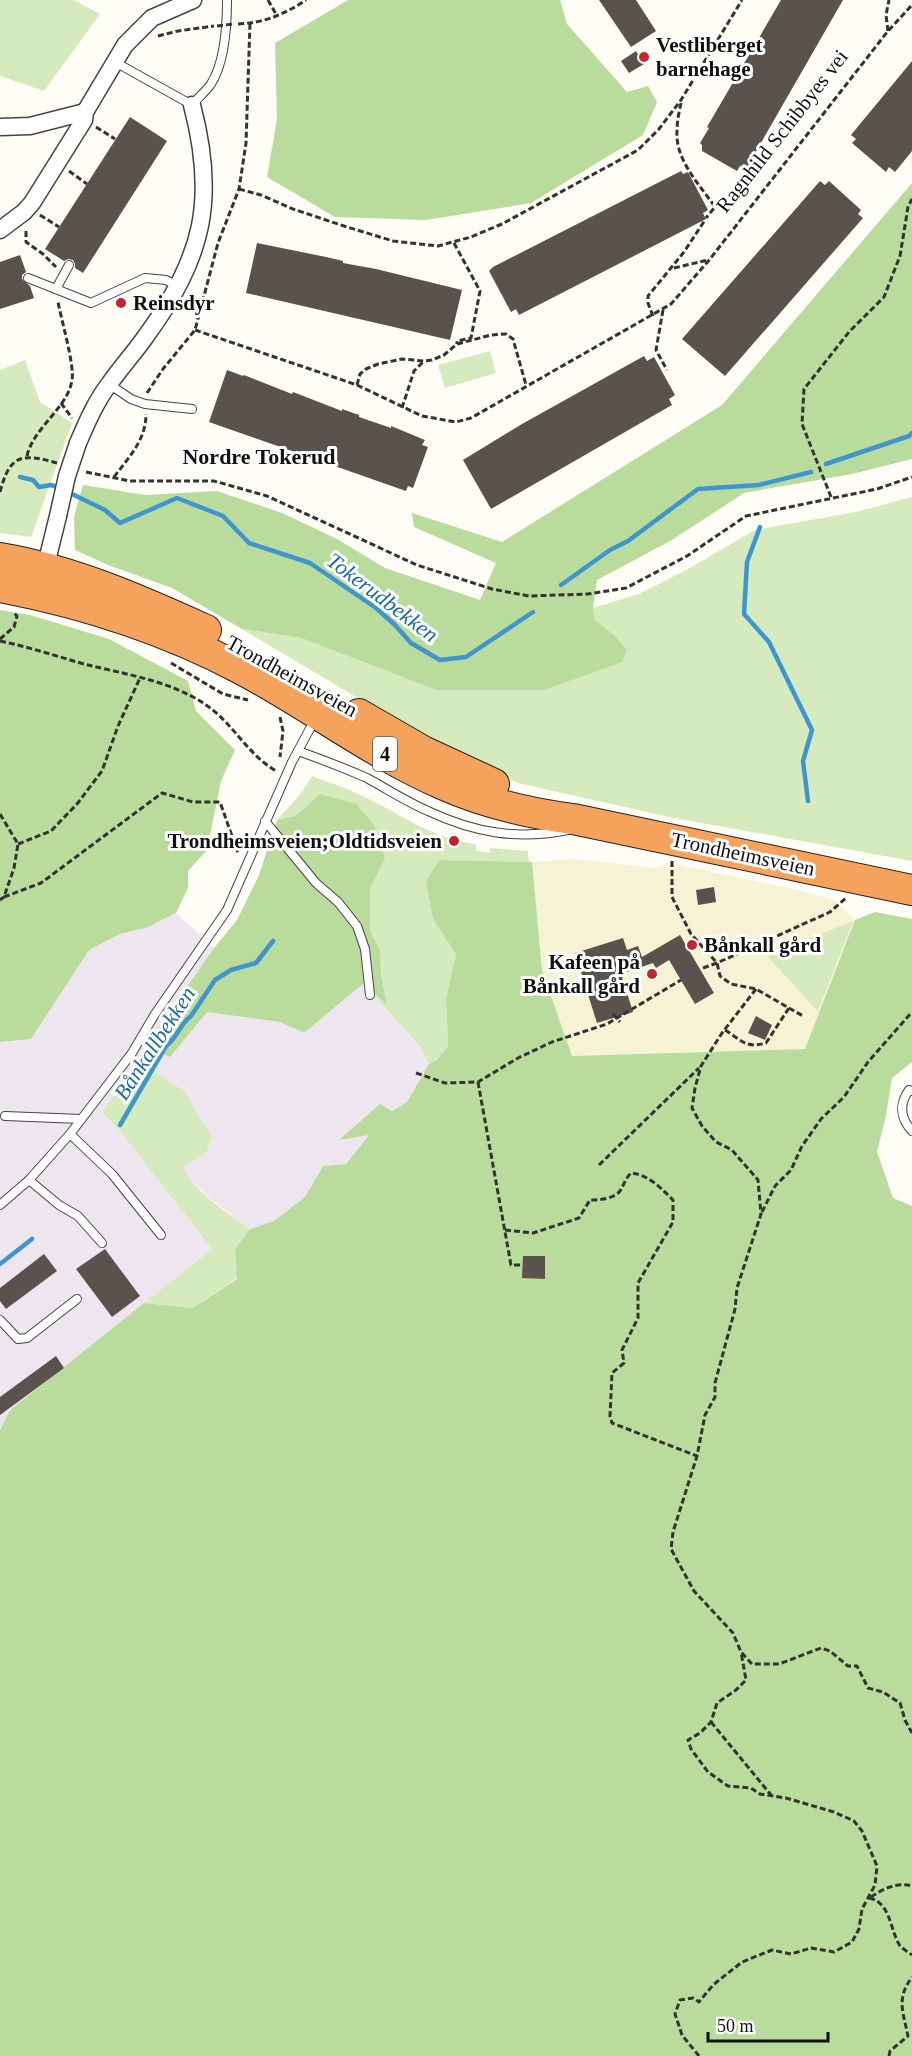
<svg xmlns="http://www.w3.org/2000/svg" width="912" height="2056" viewBox="0 0 912 2056" font-family="'Times New Roman',serif">
	<style>
		.industrial { fill: #eee6ef }
		.farmland { fill: #f6f3d4 }
		.green { fill: #d5ebbd }
		.forest { fill: #b9dc9c }
		.lines { fill: none; stroke-linecap: round; stroke-linejoin: round }
		.stream { stroke: #3f96cf; stroke-width: 4.5 }
		.building { fill: #5a524d }
		.lane-casing { stroke: #444; stroke-width: 10 }
		.street-casing { stroke: #444; stroke-width: 19 }
		.highway-casing { stroke: #222; stroke-width: 32 }
		.path { stroke: #333; stroke-width: 3; stroke-dasharray: 6 3; stroke-linecap: butt }
		.lane { stroke: #fff; stroke-width: 8 }
		.street { stroke: #fff; stroke-width: 16 }
		.highway { stroke: #f5a25d; stroke-width: 30 }
		.street-bridge-casing { stroke: #444; stroke-width: 19; stroke-linecap: butt }
		.path-bridge { stroke: #333; stroke-width: 3; stroke-dasharray: 6 3; stroke-linecap: butt }
		.street-bridge { stroke: #fff; stroke-width: 16 }
		.poi-dot { fill: #c4262e; stroke: #fff; stroke-width: 2 }
		.labels { text-anchor: middle; stroke-width: 6; stroke-linejoin: round; paint-order: stroke }
		.shield { fill: #fff; stroke: #585858; stroke-width: 1.5 }
		.shield-label { font-size: 20px; font-weight: bold; fill: #111 }
		.poi-label { font-size: 21px; font-weight: bold; fill: #111; stroke: #fff; text-anchor: start }
		.street-label { font-size: 21px; fill: #111; stroke: #fff }
		.neighbourhood-label { font-size: 22px; font-weight: bold; fill: #111; stroke: #fff }
		.water-label { font-size: 22px; font-style: italic; fill: #1768a6; stroke: #fff }
	</style>
	<rect width="100%" height="100%" fill="#fffdf5"/>
	<path class="industrial" d="M176 913 214 948 146 1046 207 1012 280 1022 304 1033 364 983 392 1016 420 1046 429 1064 407 1102 340 1140 370 1134 346 1164 323 1166 305 1197 274 1222 250 1229 212 1200 187 1177 184 1167 206 1153 102 1113 115 1125 212 1249 10 1410 0 1430V1042L31 1038 89 950 120 934 148 927Z"/>
	<path class="farmland" d="M573 859 656 868 668 863 794 889 834 900 855 920 805 1049 571 1056 542 970 532 862Z"/>
	<g class="green">
		<path d="M0 0H74L100 14 44 91 0 76Z"/>
		<path d="M490 351 496 373 445 388 438 365Z"/>
		<path d="M25 360 40 402 72 423 31 537 0 533V370Z"/>
		<path d="M912 497V861L669 817 518 783 393 719 242 629 301 638 436 690 613 634 595 620 593 608 639 594 688 569 755 530 856 512Z"/>
		<path d="M312 776C327 782 342 786 356 793 397 811 431 839 476 844V851L490 853V848L528 851 529 862 441 860 433 919 457 954 446 999 448 1046 437 1060 429 1064 420 1046 392 1016 364 983 386 1004 381 975 380 950 370 930V889L385 859 320 794 295 816 277 820 300 795Z"/>
		<path d="M853 921 818 1010V1011L767 956Z"/>
		<path d="M133 1066 150 1069 184 1091 212 1137 206 1153 184 1167C192 1191 230 1214 250 1229L235 1249 237 1278 193 1308 144 1303 212 1249 115 1125 102 1113Z"/>
	</g>
	<g class="forest">
		<path d="M348 0H560L567 24 627 92 648 86 657 102 643 135 531 203 426 220 335 217 267 177 277 119 275 43Z"/>
		<path d="M912 183V459L852 474 744 493 672 540 597 580 593 608 595 620 613 634 627 650 622 662 544 690H436L301 638 242 629 172 588 108 565 75 550 74 517 83 485 145 495 217 491 282 513 337 539 385 568 480 600 496 563 414 527 412 513 502 542 722 405Z"/>
		<path d="M0 610 30 615 109 639 188 681 196 711 235 750 221 781 207 850 188 871V888L176 913 148 927 120 934 89 950 31 1039 0 1042Z"/>
		<path d="M320 794 357 804 374 825 385 859 370 889V930L380 950 381 975 387 1005 364 983 304 1033 280 1022 207 1012 170 1057 146 1046 214 948 237 920 259 875 277 820 295 816Z"/>
		<path d="M440 860 532 862 542 970 572 1056 805 1049 855 920 875 912 912 919V1062L892 1078 886 1115 877 1152 893 1198 912 1206V2056H0V1430L10 1410 144 1303 193 1308 237 1279 235 1249 250 1229 274 1221 305 1197 323 1166 346 1164 369 1135 339 1140 380 1104 392 1111 407 1102 429 1064 437 1060 448 1046 446 999 456 954 433 919 426 880Z"/>
	</g>
	<g class="lines">
		<g class="stream">
			<path d="M826 464 909 436 912 433"/>
			<path d="M20 477 33 480 39 487 51 485 60 488"/>
			<path d="M68 492 105 510 120 523 177 498 223 516 249 543 310 563 376 608 395 625 411 643 440 660 466 657 533 612"/>
			<path d="M760 527 747 562 744 614 769 642 812 730 803 761 808 801"/>
			<path d="M561 585 610 550 628 541 698 489 759 485 811 472"/>
			<path d="M120 1125 166 1046C177 1038 180 1024 191 1016L215 980 231 970 256 963 273 941"/>
			<path d="M0 1264 32 1239"/>
		</g>
	</g>
	<g class="building">
		<path d="M599 0H636L656 31 631 47Z"/>
		<path d="M781 0H843L746 169 740 166 737 171 702 151V145L700 143 709 128 707 127Z"/>
		<path d="M636 51 644 64 629 73 621 61Z"/>
		<path d="M912 61V151L895 172 889 167 886 172 852 143 856 139 851 135Z"/>
		<path d="M130 117 167 141 83 273 75 268V264L73 260 68 259 64 261 45 249Z"/>
		<path d="M681 171 683 174 688 172 708 210 703 213 706 219 519 315 516 309 511 312 489 271 493 267Z"/>
		<path d="M820 181 825 185 829 181 861 210 858 214 863 218 725 376 682 339Z"/>
		<path d="M257 243 326 257 343 261V263L376 269 462 290 450 340 246 293Z"/>
		<path d="M20 255 26 272 22 275V279L30 286 34 298 0 309V262Z"/>
		<path d="M644 356 647 361 654 357 675 395 669 399 672 405 491 509 463 460 522 424Z"/>
		<path d="M227 370 243 376 244 375 292 394 293 392 342 411V409L359 415V417L391 428V426L425 440 422 445 428 447 413 488 408 486 406 491 209 422Z"/>
		<path d="M714 887 716 902 698 905 696 890Z"/>
		<path d="M680 935 714 993 695 1004 669 960 656 968 653 963 621 974 633 1012 597 1023 575 953 623 938 627 950 638 946 642 957Z"/>
		<path d="M756 1016 772 1025 765 1040 748 1033Z"/>
		<path d="M105 1249 140 1296 112 1317 76 1269Z"/>
		<path d="M44 1254 57 1271 6 1309 0 1301V1288Z"/>
		<path d="M523 1256H545V1279L522 1278Z"/>
		<path d="M56 1356 64 1368 0 1415V1397Z"/>
	</g>
	<g class="lines">
		<defs>
			<g id="lane">
				<path d="M115 62 192 105C198 98 206 91 211 84 225 62 227 25 227 0"/>
				<path d="M28 278 91 303 145 278 166 280 179 287"/>
				<path d="M56 289 69 265"/>
				<path d="M109 384 131 399 145 404 192 409"/>
				<path d="M298 751C321 759 344 768 367 778 387 789 407 802 428 811 475 833 517 840 568 830"/>
				<path d="M265 821 316 883 338 902 357 926 365 949 370 995"/>
				<path d="M912 1091 909 1090C899 1104 900 1118 912 1131"/>
				<path d="M5 1116 81 1119"/>
				<path d="M70 1134 112 1174 161 1235"/>
				<path d="M29 1180 59 1205 78 1216 102 1243"/>
				<path d="M0 1205 29 1180 70 1134 132 1053 155 1014 227 910 292 762 328 695"/>
				<path d="M0 1320 18 1339 27 1338 77 1299"/>
			</g>
			<g id="street">
				<path d="M0 127 30 126 85 112"/>
				<path d="M0 230 24 212 32 203 84 120 85 112 125 45 152 18 193 0"/>
				<path d="M78 443C87 422 96 401 110 383 121 367 135 352 146 336 203 258 217 200 192 105"/>
				<path d="M44 573 58 516"/>
			</g>
			<g id="highway">
				<path d="M0 558C72 570 140 600 206 630"/>
				<path d="M0 587C84 603 165 629 241 669 309 705 371 753 442 784 484 803 528 813 573 819L912 890"/>
				<path d="M359 714 423 751 494 784"/>
			</g>
		</defs>
		<use href="#lane" class="lane-casing"/>
		<use href="#street" class="street-casing"/>
		<use href="#highway" class="highway-casing"/>
		<g class="path">
			<path d="M268 0 277 16"/>
			<path d="M238 24C264 23 285 14 306 0"/>
			<path d="M888 31 886 15 889 0"/>
			<path d="M158 36 178 31 214 26"/>
			<path d="M681 103C679 112 677 122 677 131 675 160 700 185 715 207L706 218"/>
			<path d="M96 127 115 139"/>
			<path d="M69 171 87 184"/>
			<path d="M239 189 261 195 293 209 344 226 393 241 438 246 471 237 502 224 638 150 659 129 681 100 742 0"/>
			<path d="M40 215 59 227"/>
			<path d="M26 231V242L43 254 56 267"/>
			<path d="M454 243 480 291 471 338 457 341V344"/>
			<path d="M674 268 708 260"/>
			<path d="M663 310 656 350 667 370"/>
			<path d="M653 316 648 303V296L684 252 705 220"/>
			<path d="M195 330 357 385 422 416 456 422 471 418 671 304 710 259 888 31 912 5"/>
			<path d="M357 385 360 374 366 369 378 364 402 359 424 361 432 360 444 355 457 344 491 335 506 334 513 339 526 385"/>
			<path d="M147 393 163 369 195 330 218 243 239 189 246 143 250 23"/>
			<path d="M61 403 72 418"/>
			<path d="M402 408 414 371 424 361"/>
			<path d="M27 456C33 428 68 408 72 380 75 367 61 318 58 302"/>
			<path d="M86 472 130 481H214L267 496 417 565 492 589 529 596 588 594 626 588 687 556 746 516 877 489 912 477"/>
			<path d="M114 477C129 457 146 440 146 414"/>
			<path d="M0 492C10 454 22 453 57 463"/>
			<path d="M831 497 802 424 804 389 849 332 884 297 900 256 908 207 912 199"/>
			<path d="M0 639 14 627 17 616 14 613"/>
			<path d="M0 641C29 647 56 656 84 664 124 674 172 681 206 705 233 723 247 754 276 771"/>
			<path d="M171 663 223 694 248 700"/>
			<path d="M280 717 283 731 280 757"/>
			<path d="M0 814 18 844 14 868 4 897 0 900"/>
			<path d="M18 844 51 831 77 804 102 771 118 726 140 678"/>
			<path d="M672 861V897L691 934 717 963 720 976 731 984 756 989 803 1016"/>
			<path d="M4 897 41 883 162 793 193 802H220L238 853"/>
			<path d="M703 968 717 963 830 912 846 898"/>
			<path d="M756 989 722 1033 701 1066 695 1088 692 1108 702 1126 716 1142 732 1150 758 1180 761 1214 737 1288 735 1309 715 1383V1397L705 1415 697 1456 673 1532 671 1549 694 1591 733 1633 741 1652 752 1664H779L821 1648 830 1651 848 1666H857L868 1688 883 1692 900 1703 905 1720 912 1733"/>
			<path d="M725 1030C741 1040 746 1049 766 1043L789 1008"/>
			<path d="M416 1073 445 1083 478 1082 518 1058 552 1042 607 1024 681 980"/>
			<path d="M478 1082 511 1265H522"/>
			<path d="M599 1165 699 1068"/>
			<path d="M762 1212 775 1186 791 1170 802 1146 821 1119 844 1097 868 1062 912 1012"/>
			<path d="M505 1230 533 1233 579 1218 590 1200C599 1200 614 1199 620 1191 624 1185 625 1179 631 1173 649 1175 661 1188 673 1200V1222L638 1283V1318L622 1350 624 1363 612 1373 610 1416 612 1423 697 1456"/>
			<path d="M711 1722 771 1795"/>
			<path d="M871 1897C883 1889 896 1882 912 1886"/>
			<path d="M869 1898C891 1902 890 1931 900 1946 903 1949 908 1952 912 1955"/>
			<path d="M699 2056 682 2035 675 2014 680 2000 693 1998 699 2002 713 1985 742 1962 772 1950 791 1954 811 1948 834 1952 852 1942 859 1929 862 1909 875 1885 877 1866 862 1831 854 1821 834 1812 786 1798 760 1794 751 1788 728 1786 708 1772 691 1749 688 1740 700 1733 711 1722 717 1703 736 1690 746 1680 741 1652"/>
			<path d="M889 2056 890 2051 908 2036C903 2011 896 1999 912 1977"/>
		</g>
		<use href="#lane" class="lane"/>
		<use href="#street" class="street"/>
		<use href="#highway" class="highway"/>
		<defs>
			<path id="street-bridge" d="M58 516 67 476 78 443"/>
		</defs>
		<use href="#street-bridge" class="street-bridge-casing"/>
		<g class="path-bridge">
			<path d="M217 26 233 24"/>
			<path d="M613 1014 620 1022"/>
		</g>
		<use href="#street-bridge" class="street-bridge"/>
	</g>
	<g class="poi-dot">
		<circle cx="644" cy="57" r="6"/>
		<circle cx="121" cy="303" r="6"/>
		<circle cx="454" cy="841" r="6"/>
		<circle cx="692" cy="945" r="6"/>
		<circle cx="652" cy="974" r="6"/>
	</g>
	<g class="labels">
		<rect class="shield" x="373" y="737" width="24" height="34" rx="4.5"/>
		<g class="shield-label">
			<text x="385" y="761">4</text>
		</g>
		<g class="poi-label">
			<text x="656" y="52">Vestliberget<tspan x="656" dy="24">barnehage</tspan></text>
			<text x="133" y="310">Reinsdyr</text>
			<text x="442" y="848" text-anchor="end">Trondheimsveien;Oldtidsveien</text>
			<text x="704" y="952">Bånkall gård</text>
			<text x="640" y="969" text-anchor="end">Kafeen på<tspan x="640" dy="24">Bånkall gård</tspan></text>
		</g>
		<g class="street-label">
			<text transform="translate(782 131) rotate(-52)" y="7">Ragnhild Schibbyes vei</text>
			<text transform="translate(292 676) rotate(29)" y="7">Trondheimsveien</text>
			<text transform="translate(743 854) rotate(12)" y="7">Trondheimsveien</text>
		</g>
		<g class="neighbourhood-label">
			<text x="259" y="464">Nordre Tokerud</text>
		</g>
		<g class="water-label">
			<text transform="translate(383 597) rotate(37)" y="8">Tokerudbekken</text>
			<text transform="translate(154 1043) rotate(-57)" y="8">Bånkallbekken</text>
		</g>
	</g>
	<path d="M708 2032v9h120v-9" fill="none" stroke="#111111" stroke-width="3"/>
	<text x="717" y="2032" font-size="18" fill="#111111" stroke="#ffffff" stroke-width="4.5" paint-order="stroke">50 m</text>
</svg>
